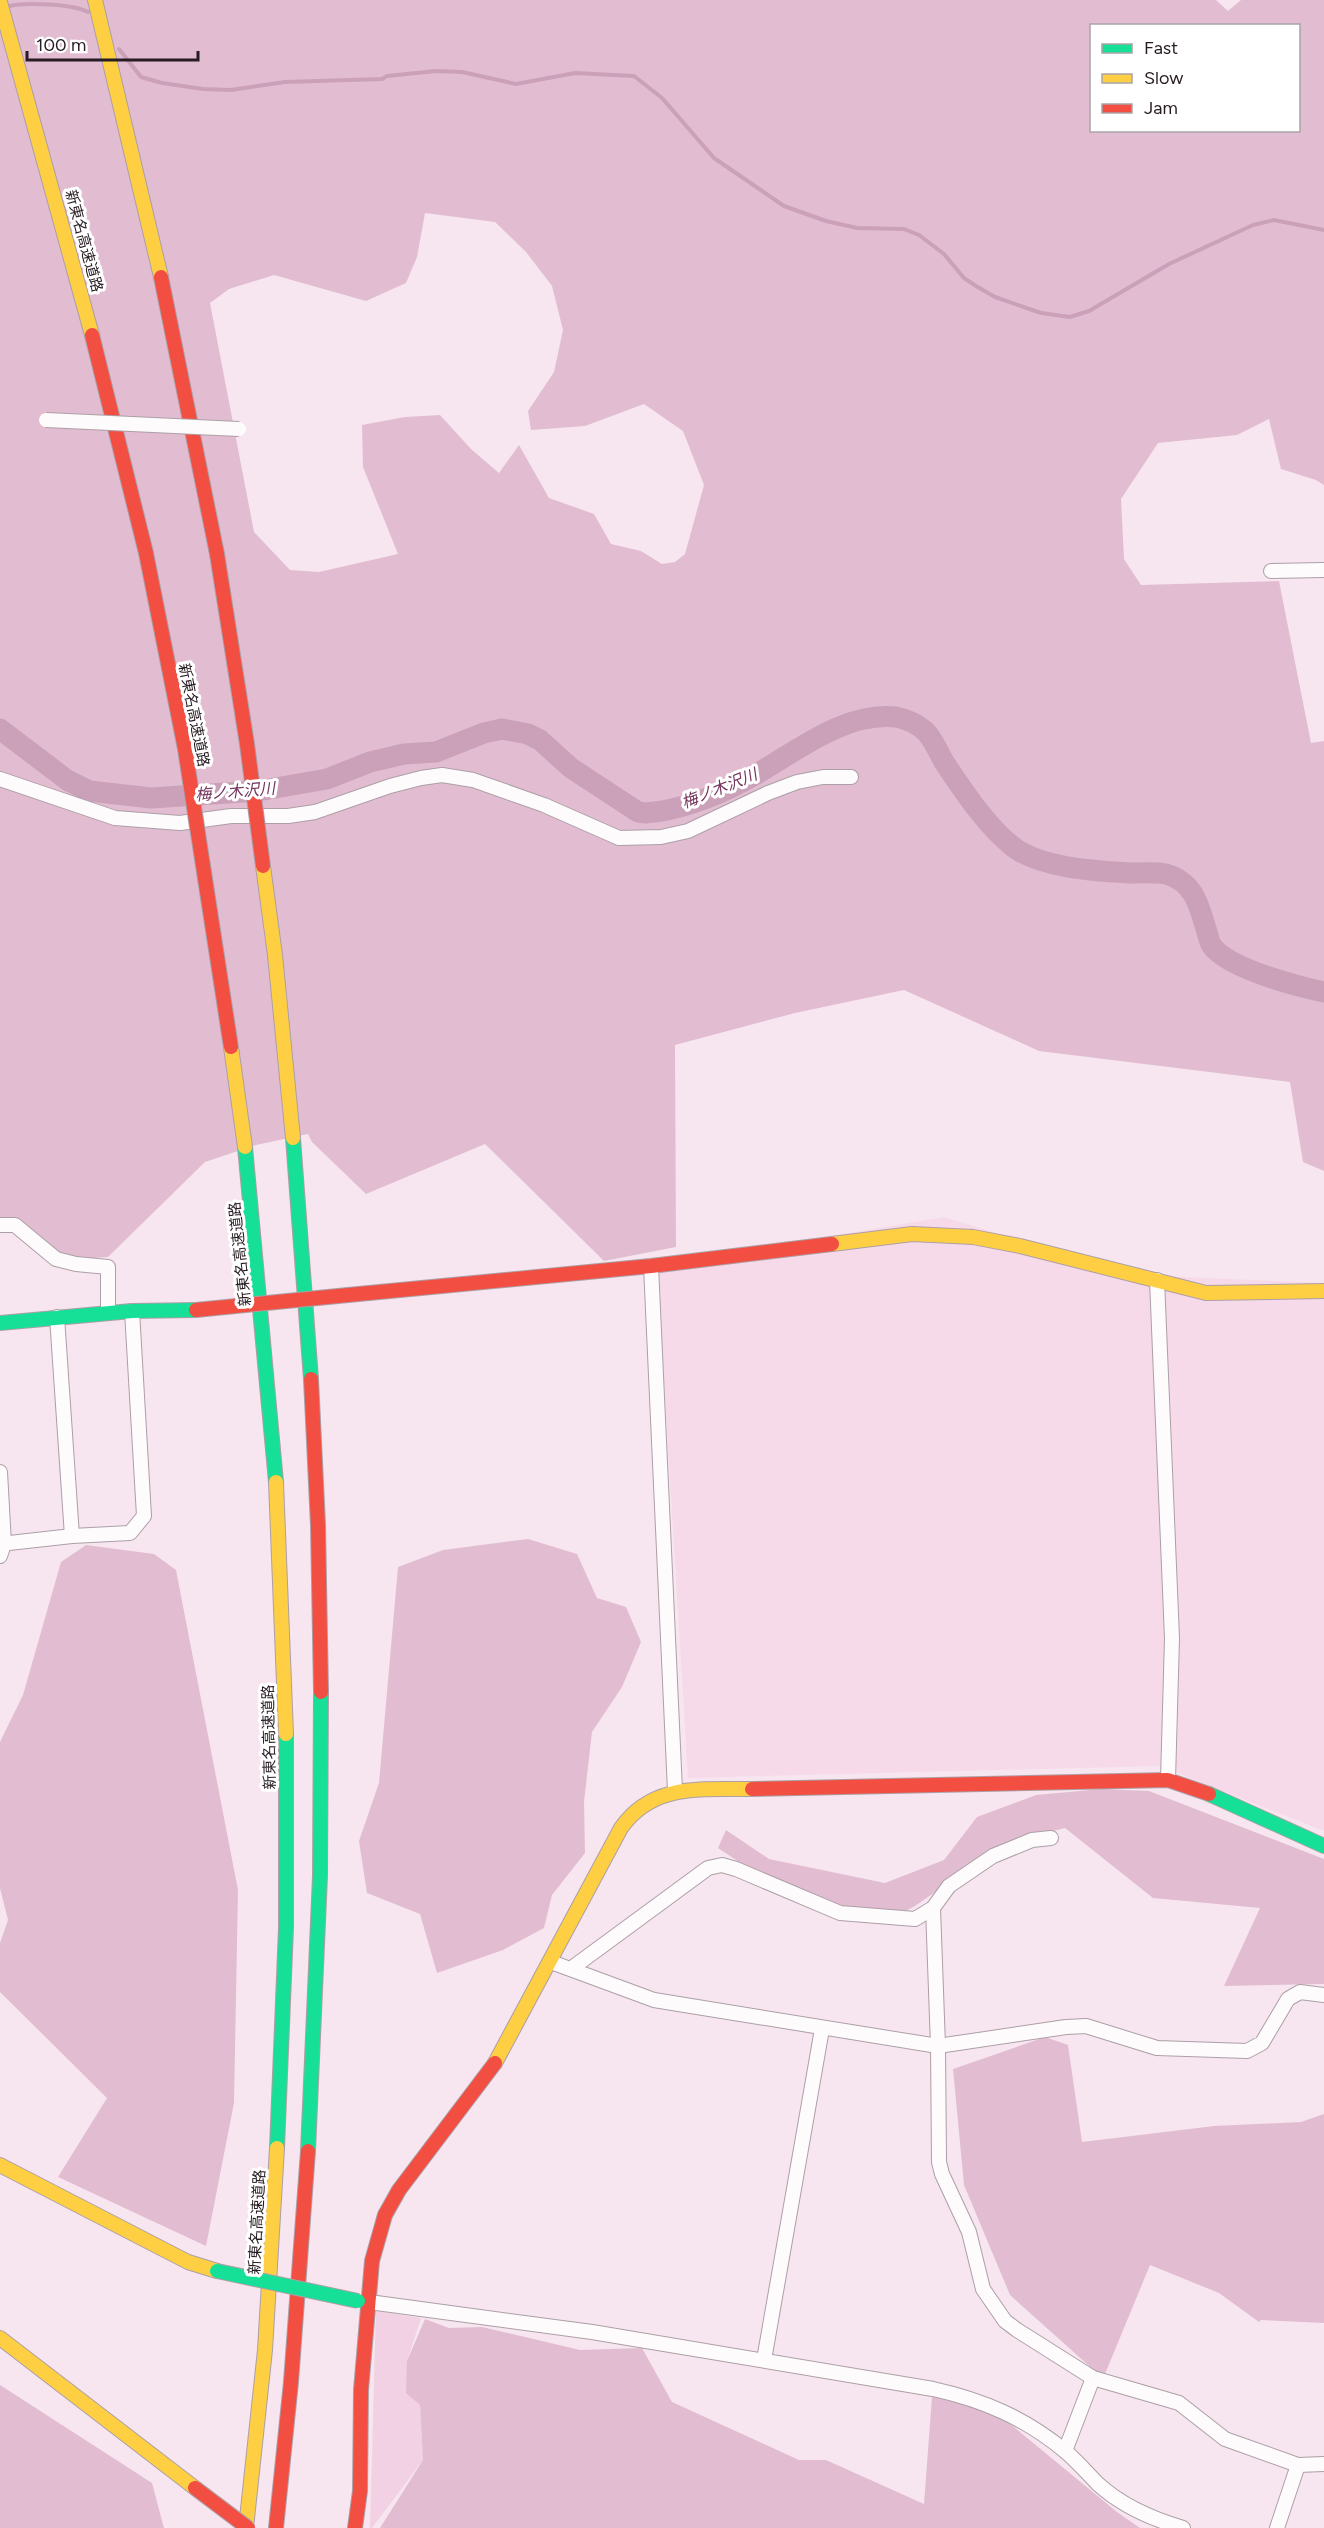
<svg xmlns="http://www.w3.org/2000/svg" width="1324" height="2528" viewBox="0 0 1324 2528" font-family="Figtree,'Noto Sans JP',sans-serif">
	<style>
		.built { fill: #f7daea }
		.green { fill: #f1d1e3 }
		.forest { fill: #e2bdd2; fill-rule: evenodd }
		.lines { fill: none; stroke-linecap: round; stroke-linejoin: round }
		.stream { stroke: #caa1b8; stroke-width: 4 }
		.river { stroke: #caa1b8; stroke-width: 21 }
		.street-casing { stroke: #ac9fa6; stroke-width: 16 }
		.fast-casing { stroke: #ac9fa6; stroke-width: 16 }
		.slow-casing { stroke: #ac9fa6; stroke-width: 16 }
		.jam-casing { stroke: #ac9fa6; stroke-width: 16 }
		.street { stroke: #fefbfd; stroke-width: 14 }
		.fast { stroke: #16e098; stroke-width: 14 }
		.slow { stroke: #ffcf43; stroke-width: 14 }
		.jam { stroke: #f24e42; stroke-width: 14 }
		.street-bridge-casing { stroke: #ac9fa6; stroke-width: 16; stroke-linecap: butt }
		.fast-bridge-casing { stroke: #ac9fa6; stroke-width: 16; stroke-linecap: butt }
		.slow-bridge-casing { stroke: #ac9fa6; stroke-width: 16; stroke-linecap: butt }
		.jam-bridge-casing { stroke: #ac9fa6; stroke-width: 16; stroke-linecap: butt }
		.street-bridge { stroke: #fefbfd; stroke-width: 14 }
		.fast-bridge { stroke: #16e098; stroke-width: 14 }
		.slow-bridge { stroke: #ffcf43; stroke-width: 14 }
		.jam-bridge { stroke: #f24e42; stroke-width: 14 }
		.labels { text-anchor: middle; stroke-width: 6; stroke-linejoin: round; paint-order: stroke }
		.street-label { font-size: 15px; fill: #271c22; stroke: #fff }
		.water-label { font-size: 16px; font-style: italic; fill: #75355d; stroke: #fff }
	</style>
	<rect width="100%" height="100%" fill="#f7e6ef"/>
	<path class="built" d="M944 1217 1135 1275 1324 1283V1831L1160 1766 688 1778 657 1265Z"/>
	<path class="green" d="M376 2311 421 2318 407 2361 420 2404 423 2460 372 2528H370Z"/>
	<g class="forest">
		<path d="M0 0H1216L1228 11 1241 0H1324V485L1316 480 1281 469 1269 419 1237 435 1158 443 1121 499 1124 559 1141 585 1279 581 1311 743 1324 741V1171L1303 1162 1290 1082 1039 1051 904 990 795 1013 675 1045 676 1247 604 1261 485 1144 366 1194 312 1142 308 1134 256 1145 205 1162 108 1257 53 1261 15 1225H0ZM1092 26H1298V130H1092ZM425 213 495 222 526 252 552 286 563 330 554 372 528 411 531 430 585 426 644 404 683 431 704 485 685 554 675 562 662 564 641 551 611 544 594 514 549 498 519 445 499 473 471 449 440 415 405 417 362 425 363 467 398 554 319 572 290 570 254 532 210 303 229 289 274 275 366 301 406 283 417 257Z"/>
		<path d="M528 1539 577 1554 597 1598 626 1607 641 1642 622 1687 592 1732 584 1802 585 1853 552 1895 544 1928 503 1950 437 1973 420 1914 367 1893 359 1841 379 1783 398 1567 443 1550Z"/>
		<path d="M86 1545 154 1554 176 1570 238 1890 234 2103 206 2246 58 2177 107 2098 0 1992V1943L8 1920 0 1888V1742L23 1695 61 1562Z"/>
		<path d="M1101 1789 1149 1791 1324 1859V1984L1224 1986 1260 1908 1153 1898 1065 1828 1006 1843 915 1906 881 1924 751 1870 718 1848 726 1830 769 1859 885 1883 944 1860 977 1817 1036 1795Z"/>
		<path d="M1045 2037 1068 2045 1082 2142 1214 2126 1301 2122 1324 2114V2323L1261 2320 1259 2322 1219 2293 1150 2265 1105 2374 1097 2373 1010 2295 964 2185 953 2069Z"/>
		<path d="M425 2319 449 2328 482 2327 580 2350 642 2348 672 2402 799 2460H826L924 2504 932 2397 969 2404 1003 2418 1117 2512 1140 2528H380L423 2460 420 2405 406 2393 407 2361Z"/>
		<path d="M0 2385 152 2483 164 2528H0Z"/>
	</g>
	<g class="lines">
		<g class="stream">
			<path d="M9 6C26 2 73 4 88 12"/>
			<path d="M119 49 141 77 162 83 203 89 231 90 285 82 382 79 387 76 436 71 462 72 516 84 575 73 634 76 662 98 714 158 784 206 826 221 857 228 904 229 919 235 944 254 964 278 976 286 995 297 1041 313 1070 317 1089 311 1169 264 1253 225 1274 220 1324 230"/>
		</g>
		<path class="river" d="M0 729 67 780 89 791 151 798 258 791 327 779 370 762 404 754 436 752 484 733 502 729 528 734 540 740 571 768 638 812 646 813C678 811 716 796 744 781 790 757 841 711 896 717 906 719 917 724 925 731 934 739 939 755 946 765 965 793 986 825 1012 846 1039 868 1096 871 1130 873 1141 873 1155 872 1166 874 1194 882 1199 905 1206 929 1208 934 1209 942 1212 946 1229 969 1297 986 1324 992"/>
		<defs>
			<g id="street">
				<path d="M1271 571 1324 570"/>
				<path d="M0 779 115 818 180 823 231 816H288L315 812 390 786 421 778 442 775 473 780 544 805 619 838 661 837 688 831 768 793 797 782 823 777H851"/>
				<path d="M0 1225H15L56 1259 76 1264 108 1267V1312"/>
				<path d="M651 1266 675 1791"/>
				<path d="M1157 1280 1172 1638 1168 1780"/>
				<path d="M57 1317 72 1536"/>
				<path d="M0 1472 4 1544 0 1556"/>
				<path d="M0 1544 72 1536 130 1533 144 1516 132 1311"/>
				<path d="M933 1908 938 2046 939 2162 942 2174 969 2232 983 2289 1005 2321 1017 2330 1093 2378 1179 2403 1225 2439 1298 2465 1324 2464"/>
				<path d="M551 1962 654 2000 938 2046 1066 2027 1086 2026 1157 2048 1247 2051 1262 2043 1288 1999 1300 1992 1324 1995"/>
				<path d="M572 1968 708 1868 722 1865 736 1869 840 1913 915 1919 933 1908 949 1886 993 1856 1032 1840 1051 1838"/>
				<path d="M369 2302 592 2332 933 2389C983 2400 1025 2418 1065 2451 1077 2461 1087 2473 1098 2484 1122 2506 1152 2519 1183 2528"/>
				<path d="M764 2360 822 2029"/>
				<path d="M1065 2451 1093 2378"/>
				<path d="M1277 2528 1298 2465"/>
			</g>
			<g id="fast">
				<path d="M293 1138 311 1379"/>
				<path d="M245 1147 276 1482"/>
				<path d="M0 1323 132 1311 196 1310"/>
				<path d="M1209 1794 1324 1846"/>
				<path d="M277 2148 286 1928V1734"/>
				<path d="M308 2151 320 1876 321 1692"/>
			</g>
			<g id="slow">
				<path d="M95 0 161 277"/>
				<path d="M0 2 92 335"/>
				<path d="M832 1244 912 1234 973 1237 1020 1246 1206 1293 1324 1291"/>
				<path d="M276 1482 286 1734"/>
				<path d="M495 2063 621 1828C653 1782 703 1790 752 1789"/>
				<path d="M0 2165 188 2262 217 2271"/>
				<path d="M0 2338 195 2488"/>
				<path d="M246 2528 265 2350 277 2148"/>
			</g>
			<g id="jam">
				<path d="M161 277 217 554"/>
				<path d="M92 335 146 553"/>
				<path d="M348 1295 651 1266 832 1244"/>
				<path d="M311 1379 318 1525 321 1692"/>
				<path d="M752 1789 1168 1780 1209 1794"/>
				<path d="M276 2528 291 2382 308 2151"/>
				<path d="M355 2528 360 2491 361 2390 372 2261 385 2215 399 2190 495 2063"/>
			</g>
		</defs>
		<use href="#street" class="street-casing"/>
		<use href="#fast" class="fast-casing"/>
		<use href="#slow" class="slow-casing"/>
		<use href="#jam" class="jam-casing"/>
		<use href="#street" class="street"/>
		<use href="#fast" class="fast"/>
		<use href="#slow" class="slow"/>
		<use href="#jam" class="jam"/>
		<defs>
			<path id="street-bridge" d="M46 420 239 429"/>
			<path id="fast-bridge" d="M217 2271 358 2301"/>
			<g id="slow-bridge">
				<path d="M263 866 275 955 293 1138"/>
				<path d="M231 1047 245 1147"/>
			</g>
			<g id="jam-bridge">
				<path d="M146 553 185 749 231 1047"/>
				<path d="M217 554 247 744 263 866"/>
				<path d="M196 1310 348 1295"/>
				<path d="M195 2488 248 2528"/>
			</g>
		</defs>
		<use href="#street-bridge" class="street-bridge-casing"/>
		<use href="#fast-bridge" class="fast-bridge-casing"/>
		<use href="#slow-bridge" class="slow-bridge-casing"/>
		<use href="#jam-bridge" class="jam-bridge-casing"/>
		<use href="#street-bridge" class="street-bridge"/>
		<use href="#fast-bridge" class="fast-bridge"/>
		<use href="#slow-bridge" class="slow-bridge"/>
		<use href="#jam-bridge" class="jam-bridge"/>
	</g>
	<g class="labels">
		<g class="street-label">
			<text transform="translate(84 241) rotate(75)" y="5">新東名高速道路</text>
			<text transform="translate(194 715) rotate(79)" y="5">新東名高速道路</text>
			<text transform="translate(240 1254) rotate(-96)" y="5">新東名高速道路</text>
			<text transform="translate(269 1737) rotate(-91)" y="5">新東名高速道路</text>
			<text transform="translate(257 2222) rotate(-87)" y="5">新東名高速道路</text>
		</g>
		<g class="water-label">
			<text transform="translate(719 788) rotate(-22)" y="6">梅ノ木沢川</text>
			<text transform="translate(235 791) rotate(-5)" y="6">梅ノ木沢川</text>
		</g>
	</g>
	<rect x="1090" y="24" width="210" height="108" fill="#ffffff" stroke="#a9a4a7" stroke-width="1.5"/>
	<rect x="1102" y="44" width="30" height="9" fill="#16e098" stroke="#a9a4a7" stroke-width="1.5"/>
	<text x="1144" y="54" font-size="18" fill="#271c22">Fast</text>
	<rect x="1102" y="74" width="30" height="9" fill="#ffcf43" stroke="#a9a4a7" stroke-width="1.5"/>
	<text x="1144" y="84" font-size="18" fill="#271c22">Slow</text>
	<rect x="1102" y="104" width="30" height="9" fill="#f24e42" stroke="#a9a4a7" stroke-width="1.5"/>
	<text x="1144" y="114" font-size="18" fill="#271c22">Jam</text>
	<path d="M27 51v9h171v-9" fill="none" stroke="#271c22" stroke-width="3"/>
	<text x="36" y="51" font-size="18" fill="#271c22" stroke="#ffffff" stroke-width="4.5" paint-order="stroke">100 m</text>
</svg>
